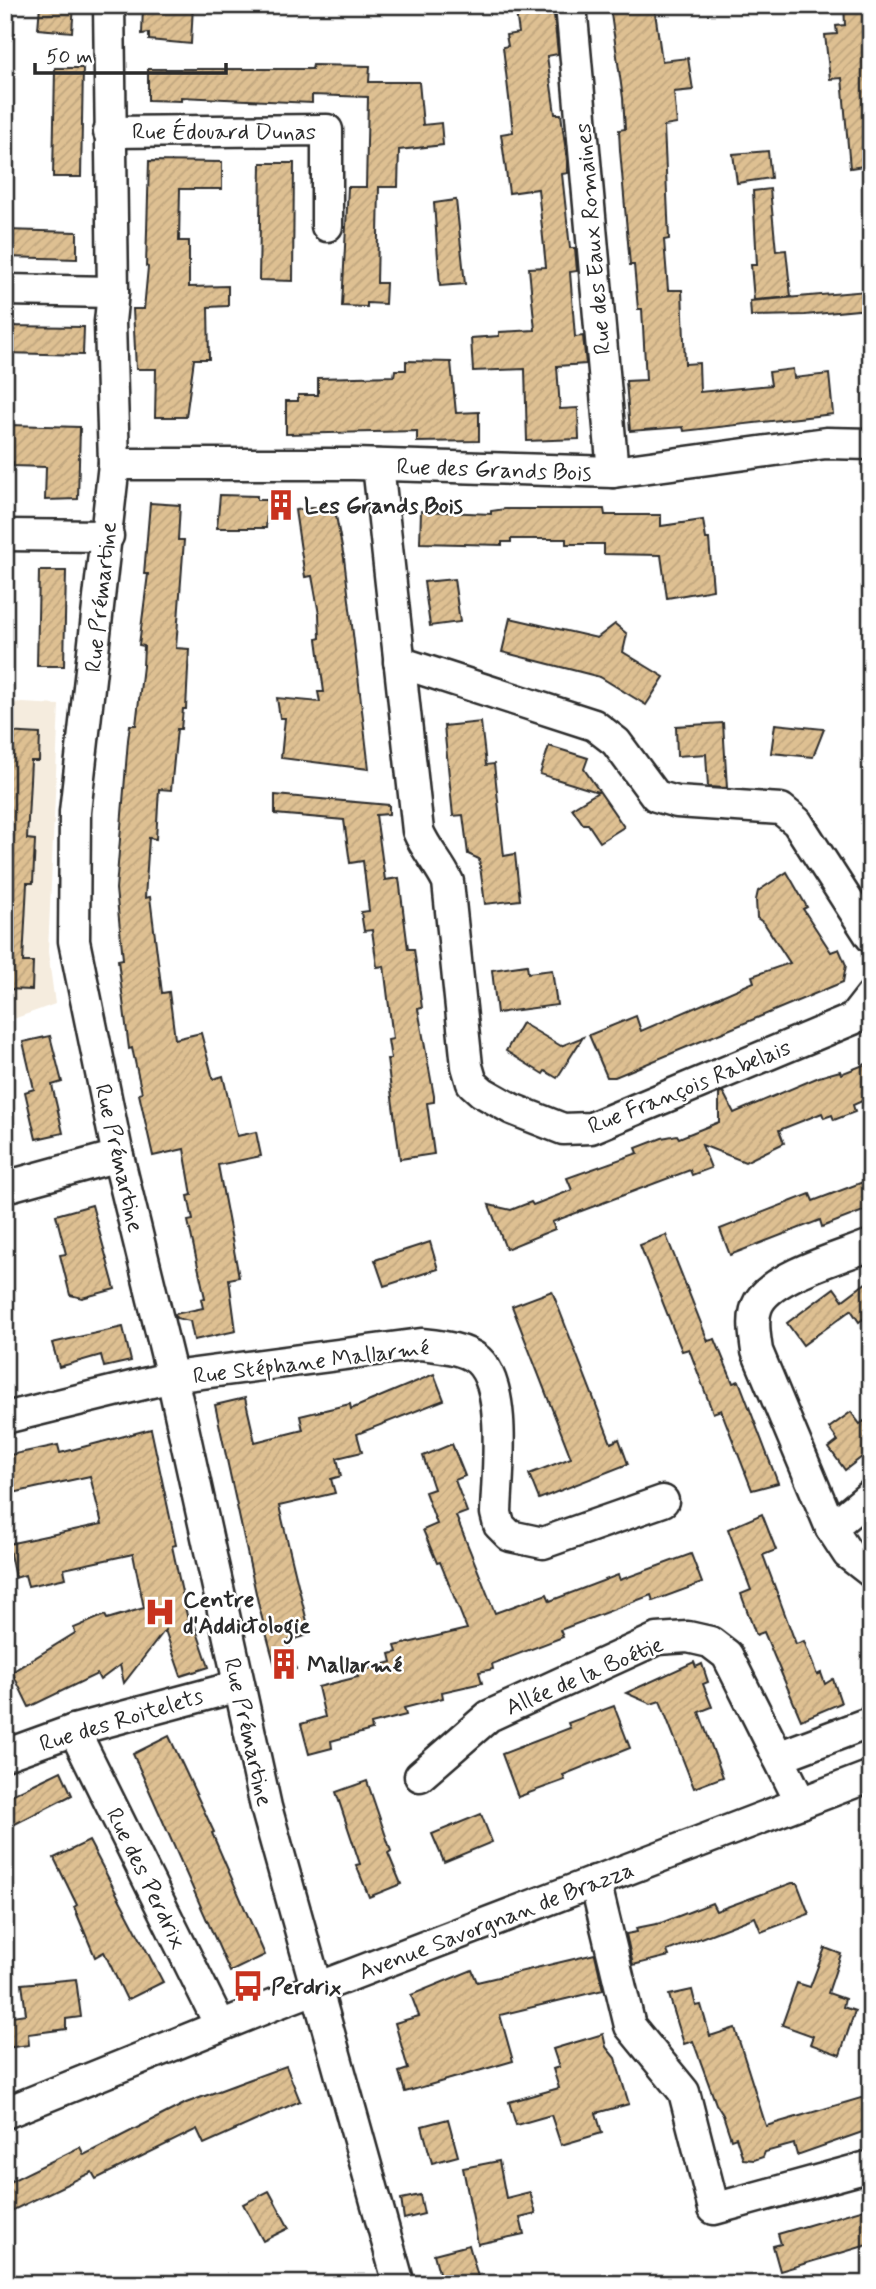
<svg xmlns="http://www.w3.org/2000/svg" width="876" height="2289" viewBox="0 0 876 2289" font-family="Mynerve,sans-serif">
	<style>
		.built { fill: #f5ecde }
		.building { fill: url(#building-hatch); stroke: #2b2b2b; stroke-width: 2 }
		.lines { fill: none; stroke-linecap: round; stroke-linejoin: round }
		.minor-casing { stroke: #2b2b2b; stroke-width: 35 }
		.minor { stroke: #fff; stroke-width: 30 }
		.labels { text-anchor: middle; stroke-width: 5; stroke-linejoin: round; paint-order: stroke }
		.street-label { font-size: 23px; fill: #2b2b2b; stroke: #fff }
		.poi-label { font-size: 23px; font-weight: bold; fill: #2b2b2b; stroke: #fff; text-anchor: start }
	</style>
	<defs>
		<pattern id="building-hatch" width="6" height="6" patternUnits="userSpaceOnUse" patternTransform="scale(1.75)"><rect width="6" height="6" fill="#dec092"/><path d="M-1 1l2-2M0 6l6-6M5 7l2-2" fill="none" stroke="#bfa57e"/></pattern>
	</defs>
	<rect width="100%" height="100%" fill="#fff"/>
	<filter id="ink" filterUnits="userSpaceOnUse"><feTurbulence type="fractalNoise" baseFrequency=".0143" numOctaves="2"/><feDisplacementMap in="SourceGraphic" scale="14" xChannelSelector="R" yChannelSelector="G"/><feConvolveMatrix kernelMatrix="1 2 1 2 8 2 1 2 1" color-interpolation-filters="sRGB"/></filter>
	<g filter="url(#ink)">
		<path class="built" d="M5 702 59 705 48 952 55 1004 5 1022Z"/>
		<g class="building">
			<path d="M40 5H74L72 32 38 29Z"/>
			<path d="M193 5 191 44 149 40V33L142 34 143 6Z"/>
			<path d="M515 5H553L558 54 547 56 555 114H561L567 160 568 173 562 174 570 248H575L577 271 570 272 575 337 583 336 586 364 557 366 560 409 578 408 579 439 527 441 525 369 473 371 471 338 499 336V332L535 330 529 268 546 267 538 189 509 193 501 134 513 132 503 47 508 46 506 35 519 33Z"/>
			<path d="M654 5 662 61 688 58 693 90 674 92 677 124 664 126 669 239 664 240 668 290H682L685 364 699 363 700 392 771 385 769 372 793 369 794 378 829 374 833 414 684 431 683 427 630 431 626 381 646 380 642 309H638L634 265H630L620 150 619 130 625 129 623 98 610 7Z"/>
			<path d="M844 5H871V165L850 168 842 78 830 79 825 35 837 34 836 26 845 25Z"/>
			<path d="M313 65 370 66 369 82H419L423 125 441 123 443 145 399 150 398 187H379L377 283H386L385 304 367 303V307L342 306 348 187H366L368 97 312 95V103L181 97V101L148 100V69H312Z"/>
			<path d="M55 68H83L81 177H53Z"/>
			<path d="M768 151 771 178 737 183 733 154Z"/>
			<path d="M149 161 222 162V189H180L179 241H189V287L228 286V306L208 307 209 359H194L186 417H155L156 369H136L133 309H144L148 267 146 266Z"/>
			<path d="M261 163H294L293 281 259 280Z"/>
			<path d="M770 189 776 251 786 250 791 297 754 300 751 265H757L753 191Z"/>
			<path d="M456 200 465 284 440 286 434 203Z"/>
			<path d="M5 230 77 232V259L5 257Z"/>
			<path d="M867 291 868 309 805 315 751 316 750 301Z"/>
			<path d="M5 326 84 327 83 355 5 353Z"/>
			<path d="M406 361 451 362 456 413 479 412V441L417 442V431L286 434V401H298V395H318V378L394 376 395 370H406Z"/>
			<path d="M10 425 80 427 78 499 45 500 46 467 13 466V462H5V434H10Z"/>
			<path d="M220 495 257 496V500H268L266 528H217Z"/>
			<path d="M150 503 180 505 178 540H184L176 648 189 649 186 709H183L181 729H177L171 790 159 789 156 839 149 838 145 898 150 897 162 993 169 992 175 1039 201 1033 213 1079 223 1076 237 1136 256 1132 261 1156 218 1165 239 1277 229 1279 236 1331 194 1340 190 1321 176 1318 175 1314 203 1308 201 1299 205 1298 188 1221 193 1220 188 1196 192 1195 184 1149 153 1156 139 1094 142 1093 132 1048 129 1049 118 960 123 959 116 889 128 740 130 725H136L143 666 144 646 139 645 148 574H144Z"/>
			<path d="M334 505 344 558 369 769 281 758 285 718H280L277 698 320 702 318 692H324L317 639 320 638 319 614 312 576 305 577 295 510Z"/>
			<path d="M505 509H604L605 515H661V526L703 520 706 539H709L713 590 667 598 661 555 604 554V544H566V539H511V542H502V545L420 543 421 511 491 514V511Z"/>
			<path d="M39 571H66L64 666H37Z"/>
			<path d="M454 579 460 622 430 626 424 582Z"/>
			<path d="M510 618 597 638 615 624 627 634 623 652 664 677 646 705 600 677 502 652Z"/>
			<path d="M481 722 486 765 494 764 504 856 515 854 520 900 485 904 479 859 468 854 463 815 453 816 444 726Z"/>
			<path d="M723 723 727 788 708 787 706 754 677 756 676 726Z"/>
			<path d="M775 724 824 729 813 757 771 753Z"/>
			<path d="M5 732 40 734 39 761H31L27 839 35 840 33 883H27L23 962H33L32 990 5 989Z"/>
			<path d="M549 746 588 758 584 769 624 827 600 842 588 824H583L572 808 598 792 540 774Z"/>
			<path d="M275 795 389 805V814L376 815 385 880 399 878 408 949H414L422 1008 418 1009 434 1096V1102L427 1103 434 1154 400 1159 387 1059H391L388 1040 393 1039 384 966 377 967 372 930 364 931 361 912 369 911 363 861 350 863 344 820 275 814Z"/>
			<path d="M787 872 807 907 803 909 831 952 839 949 846 965 843 982 615 1077H607L589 1035 636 1016 641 1031 754 982 752 976 790 963 764 923 757 918 756 900 758 891Z"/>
			<path d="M527 965 528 973 552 970 557 1005 497 1013 492 970Z"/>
			<path d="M522 1023 561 1046 583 1037 557 1078 545 1071 543 1074 506 1051Z"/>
			<path d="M50 1036 62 1082 52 1085 63 1133 36 1139 25 1092 34 1089 23 1042Z"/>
			<path d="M871 1062V1097L853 1105 855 1112 834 1120 832 1115 824 1118 822 1113 779 1130 784 1143 745 1162 702 1145 711 1168 692 1175 690 1170 552 1222 555 1229 506 1249 489 1205 511 1210 531 1202 533 1205 572 1190 567 1178 638 1153 636 1148 662 1138 677 1135 679 1138 719 1122V1094L723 1092 734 1113 819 1077 840 1071 841 1074Z"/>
			<path d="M871 1179V1208L822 1227 820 1220 730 1255 720 1229 810 1194 813 1201Z"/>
			<path d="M92 1205 115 1289 82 1298 70 1295 60 1255 66 1254 56 1215Z"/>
			<path d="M666 1235 708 1341 715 1339 733 1383 739 1381 778 1483 752 1490 721 1410 713 1413 689 1349 682 1351 640 1245Z"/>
			<path d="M430 1242 438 1269 384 1286 375 1260Z"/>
			<path d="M871 1279V1313L859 1322 851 1310 803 1345 787 1323 834 1288 843 1300Z"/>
			<path d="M552 1291 611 1443 619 1439 628 1464 539 1499 529 1474 571 1458 512 1306Z"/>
			<path d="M123 1327 131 1361 104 1367 101 1355 59 1367 52 1343Z"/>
			<path d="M434 1374 444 1400 357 1434 362 1452 337 1458 341 1476 331 1479 335 1493 279 1506 310 1634 288 1641 296 1669 277 1673 259 1607 215 1405 245 1398 255 1442 303 1430 300 1416 350 1404 351 1409Z"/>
			<path d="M851 1412 860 1424 871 1416V1450L845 1470 829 1448 838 1441 829 1428Z"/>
			<path d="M151 1429 176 1545 172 1546 189 1625 194 1623 209 1667 181 1676 165 1630 124 1683 120 1665 100 1680 97 1674 29 1707 12 1672 75 1633 74 1628 105 1615 107 1619 144 1608 133 1554 64 1569 66 1578 28 1586 25 1575 15 1578 8 1544 102 1524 90 1476 8 1494 5 1456 58 1445 60 1453Z"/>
			<path d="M452 1444 465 1476 455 1480 467 1512 456 1516 495 1613 547 1594 550 1601 618 1575 620 1580 691 1554 702 1583 653 1601 651 1595 560 1630 563 1637 492 1664 493 1669 479 1672 482 1683 442 1692 443 1698 404 1708 406 1715 371 1724 372 1730 331 1741 332 1748 309 1754 301 1724 325 1717 318 1687 358 1677 357 1672 392 1662 390 1654 397 1652 395 1646 467 1629 440 1562 437 1563 423 1530 437 1524 425 1492 434 1489 423 1456Z"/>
			<path d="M762 1514 776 1550 763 1555 796 1644 804 1641 817 1675 821 1673 825 1684 833 1679 841 1703 801 1720 764 1632 756 1635 741 1594 751 1590 728 1529Z"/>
			<path d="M694 1662 696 1667 702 1664 708 1682 703 1684 712 1707 699 1712 723 1777 694 1788 660 1701 651 1704 626 1693Z"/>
			<path d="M614 1706 630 1748 563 1775 565 1780 518 1797 502 1754 570 1728 568 1723Z"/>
			<path d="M169 1736 214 1832 212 1833 265 1955 230 1972 133 1754Z"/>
			<path d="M61 1771 72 1795 5 1829V1798Z"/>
			<path d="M367 1781 391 1851 388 1853 401 1884 369 1897 356 1865 360 1864 336 1792Z"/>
			<path d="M481 1814 492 1842 444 1862 432 1834Z"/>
			<path d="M89 1841 163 1982 127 2000 104 1952 95 1957 74 1907 77 1905 54 1858Z"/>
			<path d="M792 1883H797L809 1914 761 1932 755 1917 667 1951 669 1956 633 1965 626 1934 637 1932 636 1928 661 1923 712 1903 716 1911Z"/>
			<path d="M825 1948 841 1954 828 1993 845 1999 843 2007 855 2011 840 2055 810 2044 813 2036 782 2025 797 1983 810 1987Z"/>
			<path d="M595 1954 603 1990 500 2015 513 2061 405 2092 399 2072 408 2069 395 2023 419 2016 411 1995 472 1970 477 1982Z"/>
			<path d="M76 1979 81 2017 66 2019V2029L28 2034 29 2045 5 2048V2017L26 2014 22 1984Z"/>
			<path d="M692 1990 696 2006 701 2005 710 2036 735 2028 766 2126 871 2095V2129L797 2155 794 2144 765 2152 763 2157 754 2160 743 2159 736 2137 731 2139 723 2115 716 2104 693 2041 684 2044 669 1995Z"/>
			<path d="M603 2034 606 2047 615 2058 629 2104 596 2113 602 2133 561 2145 551 2115 516 2125 509 2102 559 2088 553 2069 559 2067 553 2049Z"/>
			<path d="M286 2066 300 2101 204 2144 197 2129 96 2179 92 2172 5 2214V2184L80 2147 84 2155 186 2103Z"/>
			<path d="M448 2119 458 2156 432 2163 422 2126Z"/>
			<path d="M499 2161 506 2198 530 2192 536 2214 520 2218 524 2234 478 2244 463 2168Z"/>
			<path d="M269 2191 289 2228 263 2241 243 2204Z"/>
			<path d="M420 2195 424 2214 404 2219 401 2199Z"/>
			<path d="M871 2207V2244L780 2271 773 2246 781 2244 778 2234Z"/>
			<path d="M469 2245 480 2284H442L434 2254Z"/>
		</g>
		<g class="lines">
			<defs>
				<g id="minor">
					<path d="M109 5 113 292 110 322 114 464 75 812 74 941 118 1156 172 1377 266 1807 399 2284"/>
					<path d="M571 5 613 472"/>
					<path d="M109 132 327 130V226"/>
					<path d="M5 290 113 292"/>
					<path d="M114 464H354L613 472 826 443 871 444"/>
					<path d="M378 465 418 831C426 850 439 863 448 882L467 1066 472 1083 482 1092 512 1109 563 1129 591 1128 853 1019 871 996"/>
					<path d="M5 535 108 536"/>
					<path d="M399 662 594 725 616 742 656 796 677 802 781 809 797 822 871 937"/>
					<path d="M5 1187 118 1156"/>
					<path d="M871 1245C841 1257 775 1275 759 1302 751 1316 755 1336 757 1351L831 1528 848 1554 871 1572"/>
					<path d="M5 1418 172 1377 421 1344C438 1346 464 1348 478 1360 508 1387 497 1474 496 1513L499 1525 510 1536 543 1543 663 1501"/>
					<path d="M831 1528 871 1495"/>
					<path d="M74 1730 220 2025"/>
					<path d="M5 1755 74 1730 239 1686"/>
					<path d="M778 1757 871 1722"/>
					<path d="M420 1776 489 1716 657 1639 688 1637 710 1642 727 1655 801 1803"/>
					<path d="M595 1881 630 2026 684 2092 714 2209 871 2166"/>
					<path d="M5 2113 275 2004 871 1776"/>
				</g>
			</defs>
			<use href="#minor" class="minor-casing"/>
			<use href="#minor" class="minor"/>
		</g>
	</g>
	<defs>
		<symbol id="building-bare" viewBox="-9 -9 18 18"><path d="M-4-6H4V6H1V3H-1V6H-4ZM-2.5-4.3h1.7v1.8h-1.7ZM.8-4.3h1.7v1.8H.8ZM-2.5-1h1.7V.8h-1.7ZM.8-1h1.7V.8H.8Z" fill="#c8321e" stroke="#fff" stroke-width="2.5" paint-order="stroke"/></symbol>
		<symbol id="hospital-bare" viewBox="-9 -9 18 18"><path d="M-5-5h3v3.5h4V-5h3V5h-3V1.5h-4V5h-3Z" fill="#c8321e" stroke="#fff" stroke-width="2.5" paint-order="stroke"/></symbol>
		<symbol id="bus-bare" viewBox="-9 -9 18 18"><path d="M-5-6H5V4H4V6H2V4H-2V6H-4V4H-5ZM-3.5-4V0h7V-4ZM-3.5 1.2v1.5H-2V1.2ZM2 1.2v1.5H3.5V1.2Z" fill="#c8321e" stroke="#fff" stroke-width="2.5" paint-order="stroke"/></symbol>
	</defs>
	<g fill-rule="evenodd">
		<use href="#building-bare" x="259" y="483" width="44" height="44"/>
		<use href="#hospital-bare" x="138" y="1590" width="44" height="44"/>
		<use href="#building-bare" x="262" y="1642" width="44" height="44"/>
		<use href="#bus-bare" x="226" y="1964" width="44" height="44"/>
	</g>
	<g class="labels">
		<g class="street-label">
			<text x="224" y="139">Rue Édouard Dunas</text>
			<text transform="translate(592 239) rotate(-95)" y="8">Rue des Eaux Romaines</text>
			<text transform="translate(494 469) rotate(2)" y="8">Rue des Grands Bois</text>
			<text transform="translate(100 597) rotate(-84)" y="8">Rue Prémartine</text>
			<text transform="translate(689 1086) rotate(-22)" y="8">Rue François Rabelais</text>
			<text transform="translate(120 1158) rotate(77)" y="8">Rue Prémartine</text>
			<text transform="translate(311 1361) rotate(-7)" y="8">Rue Stéphane Mallarmé</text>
			<text transform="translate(584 1675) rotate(-23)" y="8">Allée de la Boétie</text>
			<text transform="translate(121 1719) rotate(-17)" y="8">Rue des Roitelets</text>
			<text transform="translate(249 1732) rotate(77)" y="8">Rue Prémartine</text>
			<text transform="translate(147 1878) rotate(64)" y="8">Rue des Perdrix</text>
			<text transform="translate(496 1920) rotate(-21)" y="8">Avenue Savorgnan de Brazza</text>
		</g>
		<g class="poi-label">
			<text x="304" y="513">Les Grands Bois</text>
			<text x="183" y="1607">Centre<tspan x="183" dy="26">d'Addictologie</tspan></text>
			<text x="307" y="1672">Mallarmé</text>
			<text x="271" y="1994">Perdrix</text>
		</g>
	</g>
	<rect width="876" height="2289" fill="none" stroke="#fff" stroke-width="28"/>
	<rect x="14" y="14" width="848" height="2261" fill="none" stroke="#2b2b2b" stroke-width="2.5" filter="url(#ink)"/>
	<path d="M35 63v10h191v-10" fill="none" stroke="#2b2b2b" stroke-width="3.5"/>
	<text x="46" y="63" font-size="21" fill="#2b2b2b" stroke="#ffffff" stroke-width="5" paint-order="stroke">50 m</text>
</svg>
